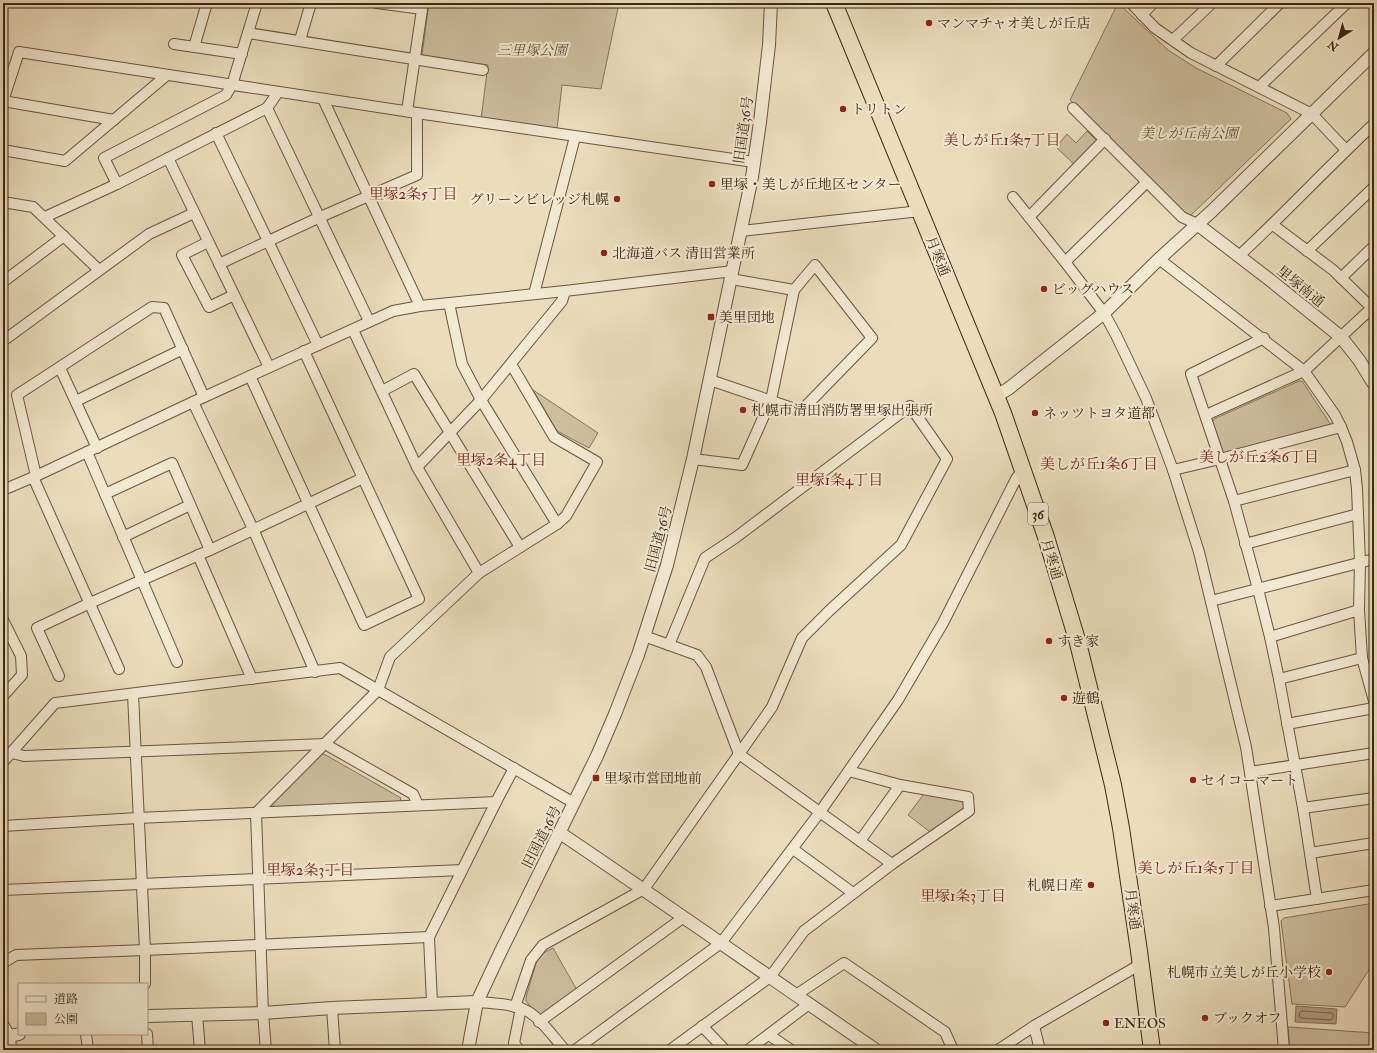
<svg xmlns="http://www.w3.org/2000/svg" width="1377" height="1053" viewBox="0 0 1377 1053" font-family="'IM FELL Double Pica','Noto Serif JP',serif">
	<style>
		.green { fill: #cebe9f; stroke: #86735a }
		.water { fill: #b09f83; stroke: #826f57 }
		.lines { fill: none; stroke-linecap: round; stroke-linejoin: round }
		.shore { stroke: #77644c; stroke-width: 1 }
		.minor-casing { stroke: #69553e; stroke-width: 12 }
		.tertiary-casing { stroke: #69553e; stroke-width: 14 }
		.trunk-casing { stroke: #3e2814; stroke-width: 18 }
		.minor { stroke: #f2e9d3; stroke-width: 10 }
		.tertiary { stroke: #f2e9d3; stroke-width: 12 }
		.trunk { stroke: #ebddbc; stroke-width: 16 }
		.poi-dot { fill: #8f2418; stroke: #f2e9d3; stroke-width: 1.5 }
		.labels { text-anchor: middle; stroke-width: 4; stroke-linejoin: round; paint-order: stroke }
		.shield { fill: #f2e9d3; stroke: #74624d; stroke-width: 1 }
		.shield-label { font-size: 13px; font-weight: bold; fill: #3e2814 }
		.poi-label { font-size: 14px; fill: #3e2814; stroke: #f2e9d3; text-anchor: start }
		.park-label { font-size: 14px; font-style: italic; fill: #624e37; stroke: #f2e9d3 }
		.street-label { font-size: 14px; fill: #3e2814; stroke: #f2e9d3 }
		.neighbourhood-label { font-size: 15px; fill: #7a1f14; stroke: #f2e9d3 }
	</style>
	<rect width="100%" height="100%" fill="#ebddbc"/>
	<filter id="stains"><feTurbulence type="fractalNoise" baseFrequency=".005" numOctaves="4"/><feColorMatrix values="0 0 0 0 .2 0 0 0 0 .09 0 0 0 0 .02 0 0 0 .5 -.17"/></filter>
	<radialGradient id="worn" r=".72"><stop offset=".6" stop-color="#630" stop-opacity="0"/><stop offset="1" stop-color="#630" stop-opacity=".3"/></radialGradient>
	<g class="green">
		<path d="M429 3H619L601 89 562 85 557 129 481 119 488 65 424 57 422 55Z"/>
		<path d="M1118 3 1168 50 1196 68 1287 113 1291 119 1188 218 1070 100Z"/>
		<path d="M1087 131 1097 141 1076 166 1056 147 1067 134 1076 143Z"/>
		<path d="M1299 381H1302L1331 425 1227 455 1223 453 1212 423 1214 419Z"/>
		<path d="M533 390 598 433 589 448 557 431Z"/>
		<path d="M321 754H324L401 798 399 804 274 808 272 803Z"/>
		<path d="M927 790 968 797 969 811 934 835 908 815Z"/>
		<path d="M1374 903V962L1345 1007 1292 1004 1281 921 1284 918Z"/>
		<path d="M553 948 577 990 542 1017 538 1016 526 1001V997L537 960 541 954Z"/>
		<path d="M1288 1027 1374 1033V1050H1290Z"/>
	</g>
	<path class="water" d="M1296 1006 1337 1009 1336 1024 1295 1022Z"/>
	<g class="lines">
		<path class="shore" d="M1302 1011 1331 1013 1333 1014V1018L1331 1020 1301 1018 1299 1017 1300 1012Z"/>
		<defs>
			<g id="minor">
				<path d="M377 3 422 9"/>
				<path d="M1131 3 1155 28 1191 53 1312 114 1346 150"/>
				<path d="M1142 15 1153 3"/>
				<path d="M248 33 483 70"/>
				<path d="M300 40 311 3"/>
				<path d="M1173 40 1212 3"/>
				<path d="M174 44 242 54"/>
				<path d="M194 47 207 3"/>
				<path d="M1216 66 1280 3"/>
				<path d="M1259 87 1347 3"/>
				<path d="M323 99 420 306"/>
				<path d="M3 101 19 52 417 113 754 162"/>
				<path d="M3 101 114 120"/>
				<path d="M267 108 369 321"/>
				<path d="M1073 108 1182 217 1197 224"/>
				<path d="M407 111 423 3"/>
				<path d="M216 133 318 345"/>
				<path d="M3 150 65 161 167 75"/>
				<path d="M168 158 269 367"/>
				<path d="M117 184 104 158 226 95 232 85 257 3"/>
				<path d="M1013 197 1065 262 1104 313 1116 335 1146 398 1173 470 1199 552 1246 747 1274 928 1284 1050"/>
				<path d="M3 202 33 207 99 270"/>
				<path d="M45 217 117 184 267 108 272 101 278 92"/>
				<path d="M1029 217 1105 139"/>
				<path d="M1273 225 1333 270 1372 308"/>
				<path d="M741 231 920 211"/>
				<path d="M208 242 182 255 209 307 234 295"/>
				<path d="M1307 251 1374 187"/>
				<path d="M1239 256C1285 213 1328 167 1374 124"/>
				<path d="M1159 259 1304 371 1335 415 1341 427 1347 442 1355 470 1357 489 1360 562 1359 610 1362 658 1374 701"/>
				<path d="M1065 262 1147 182"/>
				<path d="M219 264 318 218 417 175V113"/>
				<path d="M1341 278 1374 246"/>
				<path d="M731 279 794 290"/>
				<path d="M3 282 64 236"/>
				<path d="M534 294 575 137"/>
				<path d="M449 303 462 364 481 400 557 524"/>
				<path d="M353 330 417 467 481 400 562 301 565 291"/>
				<path d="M1264 338 1191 374 1234 501 1258 589 1270 637 1279 679 1303 808 1317 899"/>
				<path d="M3 341 149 234 194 213"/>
				<path d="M60 368 97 448"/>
				<path d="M250 376 364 625 419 599 304 351"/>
				<path d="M382 391 414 374 520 547"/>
				<path d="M76 401 183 349"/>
				<path d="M193 402 253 529 315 672"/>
				<path d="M1206 415 1304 371 1374 306"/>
				<path d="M87 452 177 662"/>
				<path d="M693 459 742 465 771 400 794 290 815 265 872 338 801 411 710 380"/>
				<path d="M417 467 479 573"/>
				<path d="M1173 470 1220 459 1341 427"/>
				<path d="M36 476 17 395 152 307 164 308 204 397"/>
				<path d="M33 477 119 669"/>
				<path d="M3 490 36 476 193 402 393 311 420 306 565 291 733 271"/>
				<path d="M105 494 172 463 210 550"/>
				<path d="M1234 501 1355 470"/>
				<path d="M123 537 190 505"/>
				<path d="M1245 544 1358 514"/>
				<path d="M198 555 252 679"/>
				<path d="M1211 601 1374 559"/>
				<path d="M3 620 21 656 22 675 3 696"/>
				<path d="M644 636 697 655 706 667 739 754 892 864"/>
				<path d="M1270 637 1359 610"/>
				<path d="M59 676 37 628 90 603 210 550 363 478"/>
				<path d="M1279 679 1362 658"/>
				<path d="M133 694 145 950V984"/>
				<path d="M1287 724 1374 708"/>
				<path d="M12 753 24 756 325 744 413 794 418 805"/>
				<path d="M3 762 55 703 340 668 574 803"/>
				<path d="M1250 772 1374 753"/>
				<path d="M1303 808 1374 798"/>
				<path d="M3 826 138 818 496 802"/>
				<path d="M860 841 900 785"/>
				<path d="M793 849 853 893"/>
				<path d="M1310 853 1374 843"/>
				<path d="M3 890 462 870"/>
				<path d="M1270 906 1374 890"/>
				<path d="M3 963 16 955 145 950 429 937"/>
				<path d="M796 995 844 963 945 1032 953 1050"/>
				<path d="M477 1002C492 1003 516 1004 529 1012 543 1021 554 1038 565 1050"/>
				<path d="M432 1003 429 937 496 802 514 768"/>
				<path d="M515 1007 531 960 543 945 644 889 772 707 802 638 830 610 901 545 947 459 910 406 735 538 705 558 669 645"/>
				<path d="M332 1008 335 1050"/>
				<path d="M197 1015 200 1050"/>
				<path d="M539 1022 684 917"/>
				<path d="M3 1024 10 1036 11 1050"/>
				<path d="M702 1026 725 1050"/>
				<path d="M1034 1026 1040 1050"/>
				<path d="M86 1034 88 1050"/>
				<path d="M147 1034 148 1050"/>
				<path d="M769 1035 791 1050"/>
				<path d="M266 1050 263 1013 256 813 378 690 390 657 479 573 557 524 566 516 597 462 554 437 511 364"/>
				<path d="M519 1050 514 1043 521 1008"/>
				<path d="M575 1050 721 943 820 812 898 700 943 623 1016 479 1023 469"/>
				<path d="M670 1050 770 977 804 931 892 864 969 811 968 797 900 785 849 771"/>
				<path d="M748 1050 809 1004"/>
				<path d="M998 1050 1034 1026 1141 964"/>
			</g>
			<g id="tertiary">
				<path d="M1197 224 1270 280 1341 337 1359 360 1374 384"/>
				<path d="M996 396 1008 389 1104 313 1159 259 1212 211 1374 53"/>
				<path d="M560 833C666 904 770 978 876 1050"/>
				<path d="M147 1016 263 1013 332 1008 477 1002"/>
				<path d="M3 1041 10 1036 19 1034"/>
				<path d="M468 1050 477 1002 500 953 597 756 615 714 638 655 667 565 693 459 752 177 760 122 769 45 771 3"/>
			</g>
			<path id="trunk" d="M834 3 1003 413 1046 537 1078 643 1113 785 1121 828 1139 951 1152 1050"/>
		</defs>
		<use href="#minor" class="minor-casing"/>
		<use href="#tertiary" class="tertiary-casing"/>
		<use href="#trunk" class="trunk-casing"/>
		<use href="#minor" class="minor"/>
		<use href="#tertiary" class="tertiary"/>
		<use href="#trunk" class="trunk"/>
	</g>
	<g class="poi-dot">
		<circle cx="929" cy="23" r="4"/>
		<circle cx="843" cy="109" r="4"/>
		<circle cx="712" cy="184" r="4"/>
		<circle cx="617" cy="199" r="4"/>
		<circle cx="604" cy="253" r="4"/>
		<circle cx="1044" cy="289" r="4"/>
		<rect x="707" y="313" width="8" height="8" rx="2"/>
		<circle cx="743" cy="410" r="4"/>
		<circle cx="1035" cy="413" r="4"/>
		<circle cx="1049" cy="641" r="4"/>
		<circle cx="1064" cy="698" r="4"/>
		<rect x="592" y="774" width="8" height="8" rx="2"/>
		<circle cx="1193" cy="780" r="4"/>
		<circle cx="1091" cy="885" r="4"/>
		<circle cx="1329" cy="972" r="4"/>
		<circle cx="1205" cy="1018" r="4"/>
		<circle cx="1106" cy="1023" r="4"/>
	</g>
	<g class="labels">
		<rect class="shield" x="1028" y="503" width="20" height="22" rx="3"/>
		<g class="shield-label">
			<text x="1038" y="519">36</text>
		</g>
		<g class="poi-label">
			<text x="937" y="28">マンマチャオ美しが丘店</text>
			<text x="851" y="114">トリトン</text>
			<text x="720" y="189">里塚・美しが丘地区センター</text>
			<text x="609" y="204" text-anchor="end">グリーンビレッジ札幌</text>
			<text x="612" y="258">北海道バス 清田営業所</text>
			<text x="1052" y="294">ビッグハウス</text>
			<text x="719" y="322">美里団地</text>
			<text x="751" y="415">札幌市清田消防署里塚出張所</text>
			<text x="1043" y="418">ネッツトヨタ道都</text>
			<text x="1057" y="646">すき家</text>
			<text x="1072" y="703">遊鶴</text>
			<text x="604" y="783">里塚市営団地前</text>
			<text x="1201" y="785">セイコーマート</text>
			<text x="1083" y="890" text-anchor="end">札幌日産</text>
			<text x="1321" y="977" text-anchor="end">札幌市立美しが丘小学校</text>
			<text x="1213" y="1023">ブックオフ</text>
			<text x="1114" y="1028">ENEOS</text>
		</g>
		<g class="park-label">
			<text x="532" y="55">三里塚公園</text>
			<text x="1189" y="138">美しが丘南公園</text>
		</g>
		<g class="street-label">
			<text transform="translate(743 130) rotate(-82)" y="5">旧国道36号</text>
			<text transform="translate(938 256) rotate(68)" y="5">月寒通</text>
			<text transform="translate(1301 286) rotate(39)" y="5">里塚南通</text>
			<text transform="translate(658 539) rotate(-75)" y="5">旧国道36号</text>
			<text transform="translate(1052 559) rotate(73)" y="5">月寒通</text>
			<text transform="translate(541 837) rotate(-63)" y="5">旧国道36号</text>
			<text transform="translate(1133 909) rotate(82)" y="5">月寒通</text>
		</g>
		<g class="neighbourhood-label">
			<text x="1002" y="145">美しが丘1条7丁目</text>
			<text x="413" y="199">里塚2条5丁目</text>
			<text x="1259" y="462">美しが丘2条6丁目</text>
			<text x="501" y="465">里塚2条4丁目</text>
			<text x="1099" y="469">美しが丘1条6丁目</text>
			<text x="839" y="485">里塚1条4丁目</text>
			<text x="1196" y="873">美しが丘1条5丁目</text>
			<text x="310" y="875">里塚2条3丁目</text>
			<text x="963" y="901">里塚1条3丁目</text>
		</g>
	</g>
	<rect width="1377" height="1053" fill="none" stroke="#ebddbc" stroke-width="16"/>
	<rect x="4" y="4" width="1369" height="1045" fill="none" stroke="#3e2814" stroke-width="2"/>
	<rect x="8" y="8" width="1361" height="1037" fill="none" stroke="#3e2814"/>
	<rect x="18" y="983" width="130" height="52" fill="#f2e9d3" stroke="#aa9c87"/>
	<rect x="26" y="996" width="20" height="6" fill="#f2e9d3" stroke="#aa9c87"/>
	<text x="54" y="1003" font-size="12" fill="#3e2814">道路</text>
	<rect x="26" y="1013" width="20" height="12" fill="#cebe9f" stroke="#aa9c87"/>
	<text x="54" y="1023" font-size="12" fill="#3e2814">公園</text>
	<g transform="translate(1339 38) rotate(217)" stroke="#f2e9d3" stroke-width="3" paint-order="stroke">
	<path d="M0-3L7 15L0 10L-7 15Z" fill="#3e2814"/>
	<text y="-6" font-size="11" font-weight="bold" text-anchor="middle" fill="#3e2814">N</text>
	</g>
	<rect width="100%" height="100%" filter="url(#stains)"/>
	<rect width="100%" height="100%" fill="url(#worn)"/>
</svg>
